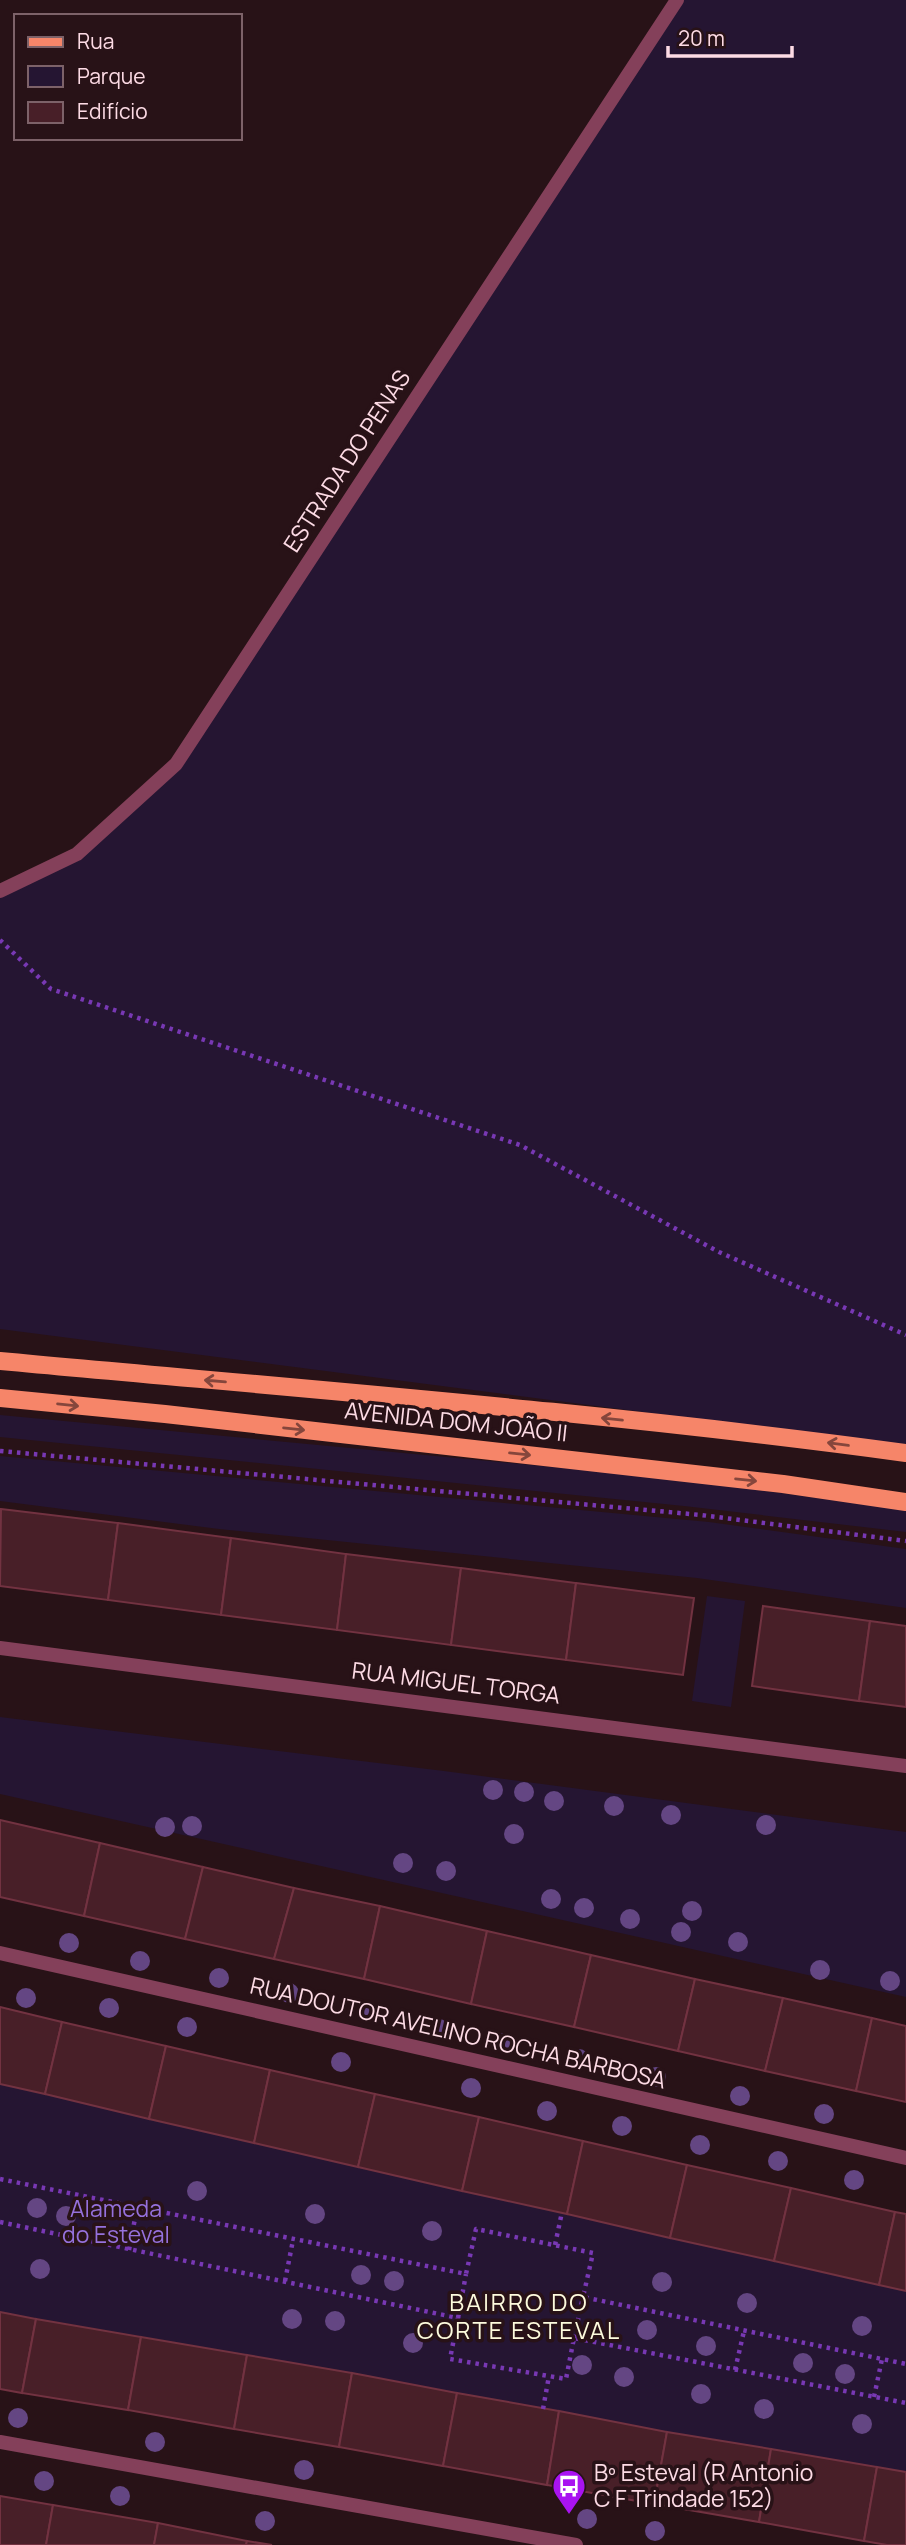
<svg xmlns="http://www.w3.org/2000/svg" width="906" height="2545" viewBox="0 0 906 2545" font-family="Manrope,sans-serif">
	<style>
		.green { fill: #251532 }
		.building { fill: #481f28; stroke: #723241; stroke-width: 2 }
		.lines { fill: none; stroke-linecap: round; stroke-linejoin: round }
		.path { stroke: #7838b4; stroke-width: 4.5; stroke-dasharray: 3.5 5; stroke-linecap: butt }
		.minor { stroke: #84405a; stroke-width: 14 }
		.primary { stroke: #f68569; stroke-width: 18 }
		.tree { fill: #644683 }
		.oneway { stroke: #85463c }
		.labels { text-anchor: middle; stroke-width: 7; stroke-linejoin: round; paint-order: stroke }
		.street-label { font-size: 23px; fill: #fddbe5; stroke: #281217 }
		.park-label { font-size: 23px; fill: #9571dc; stroke: #281217 }
		.poi-label { font-size: 23px; fill: #fddbe5; stroke: #281217; text-anchor: start }
		.neighbourhood-label { font-size: 24px; letter-spacing: 2px; fill: #fdfbdd; stroke: #281217 }
	</style>
	<rect width="100%" height="100%" fill="#281217"/>
	<g class="green">
		<path d="M677 0H906V1446L0 1329V891L77 854 176 764Z"/>
		<path d="M0 1415 670 1478 906 1510V1532L684 1506 0 1437Z"/>
		<path d="M0 1456 709 1522 906 1549V1608L697 1578 219 1529 0 1501Z"/>
		<path d="M707 1596 745 1601 731 1707 692 1701Z"/>
		<path d="M0 1717 444 1771 906 1832V1997L0 1794Z"/>
		<path d="M0 2084 906 2291V2472L667 2432 352 2373 0 2312Z"/>
	</g>
	<g class="building">
		<path d="M1 1509 118 1523 108 1600 0 1586Z"/>
		<path d="M118 1523 231 1538 221 1615 108 1600Z"/>
		<path d="M231 1538 346 1554 337 1630 221 1615Z"/>
		<path d="M346 1554 461 1568 451 1645 337 1630Z"/>
		<path d="M461 1568 576 1583 566 1660 451 1645Z"/>
		<path d="M576 1583 694 1598 683 1675 566 1660Z"/>
		<path d="M763 1606 870 1621 859 1701 752 1686Z"/>
		<path d="M870 1621 906 1626V1707L859 1701Z"/>
		<path d="M0 1820 100 1843 84 1916 0 1897Z"/>
		<path d="M100 1843 203 1867 185 1939 84 1916Z"/>
		<path d="M203 1867 294 1888 274 1959 185 1939Z"/>
		<path d="M294 1888 380 1906 364 1979 274 1959Z"/>
		<path d="M380 1906 487 1931 471 2004 364 1979Z"/>
		<path d="M487 1931 591 1955 574 2027 471 2004Z"/>
		<path d="M591 1955 695 1979 678 2051 574 2027Z"/>
		<path d="M695 1979 783 1998 765 2071 678 2051Z"/>
		<path d="M783 1998 872 2018 856 2091 765 2071Z"/>
		<path d="M0 2007 62 2022 45 2094 0 2084Z"/>
		<path d="M872 2018 906 2026V2102L856 2091Z"/>
		<path d="M62 2022 166 2046 149 2119 45 2094Z"/>
		<path d="M166 2046 270 2070 254 2143 149 2119Z"/>
		<path d="M270 2070 375 2094 358 2167 254 2143Z"/>
		<path d="M375 2094 479 2117 462 2191 358 2167Z"/>
		<path d="M479 2117 583 2141 567 2214 462 2191Z"/>
		<path d="M583 2141 687 2165 670 2238 567 2214Z"/>
		<path d="M687 2165 791 2188 774 2261 670 2238Z"/>
		<path d="M791 2188 895 2212 879 2285 774 2261Z"/>
		<path d="M895 2212 906 2214V2291L879 2285Z"/>
		<path d="M0 2312 36 2319 22 2393 0 2389Z"/>
		<path d="M36 2319 141 2337 128 2410 22 2393Z"/>
		<path d="M141 2337 247 2355 234 2429 128 2410Z"/>
		<path d="M247 2355 352 2373 339 2447 234 2429Z"/>
		<path d="M352 2373 457 2393 443 2466 339 2447Z"/>
		<path d="M457 2393 559 2411 547 2485 443 2466Z"/>
		<path d="M559 2411 667 2432 654 2504 547 2485Z"/>
		<path d="M667 2432 771 2449 759 2522 654 2504Z"/>
		<path d="M771 2449 877 2467 864 2541 759 2522Z"/>
		<path d="M877 2467 906 2472V2545H887L864 2541Z"/>
		<path d="M0 2496 53 2505 46 2545H0Z"/>
		<path d="M53 2505 158 2523 154 2545H46Z"/>
		<path d="M158 2523 247 2541 246 2545H154Z"/>
		<path d="M247 2541 272 2545H246Z"/>
	</g>
	<g class="lines">
		<g class="path">
			<path d="M0 940 51 989 520 1145 719 1252 906 1335"/>
			<path d="M0 1451 701 1515 906 1541"/>
			<path d="M0 2179 466 2274 476 2229 593 2253 583 2297 906 2364"/>
			<path d="M0 2222 458 2318 450 2359 566 2379 574 2338 906 2403"/>
			<path d="M555 2245 562 2212"/>
			<path d="M129 2250 137 2208"/>
			<path d="M285 2281 293 2240"/>
			<path d="M458 2318 466 2274"/>
			<path d="M574 2338 583 2297"/>
			<path d="M735 2370 744 2331"/>
			<path d="M874 2397 882 2359"/>
			<path d="M543 2409 549 2376"/>
		</g>
		<g class="minor">
			<path d="M0 891 77 854 176 764 677 0"/>
			<path d="M0 1648 906 1766"/>
			<path d="M0 1953 906 2158"/>
			<path d="M0 2442 576 2545"/>
		</g>
		<g class="primary">
			<path d="M0 1361C302 1389 605 1412 906 1453"/>
			<path d="M0 1398 165 1414 783 1484 906 1502"/>
		</g>
	</g>
	<g class="tree">
		<circle cx="493" cy="1790" r="10"/>
		<circle cx="524" cy="1792" r="10"/>
		<circle cx="554" cy="1801" r="10"/>
		<circle cx="614" cy="1806" r="10"/>
		<circle cx="671" cy="1815" r="10"/>
		<circle cx="766" cy="1825" r="10"/>
		<circle cx="192" cy="1826" r="10"/>
		<circle cx="165" cy="1827" r="10"/>
		<circle cx="514" cy="1834" r="10"/>
		<circle cx="403" cy="1863" r="10"/>
		<circle cx="446" cy="1871" r="10"/>
		<circle cx="551" cy="1899" r="10"/>
		<circle cx="584" cy="1908" r="10"/>
		<circle cx="692" cy="1911" r="10"/>
		<circle cx="630" cy="1919" r="10"/>
		<circle cx="681" cy="1932" r="10"/>
		<circle cx="738" cy="1942" r="10"/>
		<circle cx="69" cy="1943" r="10"/>
		<circle cx="140" cy="1961" r="10"/>
		<circle cx="820" cy="1970" r="10"/>
		<circle cx="219" cy="1978" r="10"/>
		<circle cx="890" cy="1981" r="10"/>
		<circle cx="289" cy="1993" r="10"/>
		<circle cx="26" cy="1998" r="10"/>
		<circle cx="109" cy="2008" r="10"/>
		<circle cx="366" cy="2011" r="10"/>
		<circle cx="187" cy="2027" r="10"/>
		<circle cx="439" cy="2029" r="10"/>
		<circle cx="504" cy="2043" r="10"/>
		<circle cx="579" cy="2059" r="10"/>
		<circle cx="341" cy="2062" r="10"/>
		<circle cx="656" cy="2077" r="10"/>
		<circle cx="471" cy="2088" r="10"/>
		<circle cx="740" cy="2096" r="10"/>
		<circle cx="547" cy="2111" r="10"/>
		<circle cx="824" cy="2114" r="10"/>
		<circle cx="622" cy="2126" r="10"/>
		<circle cx="700" cy="2145" r="10"/>
		<circle cx="778" cy="2161" r="10"/>
		<circle cx="854" cy="2180" r="10"/>
		<circle cx="197" cy="2191" r="10"/>
		<circle cx="37" cy="2208" r="10"/>
		<circle cx="315" cy="2214" r="10"/>
		<circle cx="66" cy="2216" r="10"/>
		<circle cx="432" cy="2231" r="10"/>
		<circle cx="40" cy="2269" r="10"/>
		<circle cx="361" cy="2275" r="10"/>
		<circle cx="394" cy="2281" r="10"/>
		<circle cx="662" cy="2282" r="10"/>
		<circle cx="747" cy="2303" r="10"/>
		<circle cx="292" cy="2319" r="10"/>
		<circle cx="335" cy="2321" r="10"/>
		<circle cx="862" cy="2326" r="10"/>
		<circle cx="647" cy="2330" r="10"/>
		<circle cx="413" cy="2343" r="10"/>
		<circle cx="706" cy="2346" r="10"/>
		<circle cx="803" cy="2363" r="10"/>
		<circle cx="582" cy="2365" r="10"/>
		<circle cx="845" cy="2374" r="10"/>
		<circle cx="624" cy="2377" r="10"/>
		<circle cx="701" cy="2394" r="10"/>
		<circle cx="764" cy="2409" r="10"/>
		<circle cx="18" cy="2418" r="10"/>
		<circle cx="862" cy="2424" r="10"/>
		<circle cx="155" cy="2442" r="10"/>
		<circle cx="304" cy="2470" r="10"/>
		<circle cx="44" cy="2481" r="10"/>
		<circle cx="120" cy="2496" r="10"/>
		<circle cx="587" cy="2519" r="10"/>
		<circle cx="265" cy="2521" r="10"/>
		<circle cx="655" cy="2531" r="10"/>
	</g>
	<defs><path id="oneway-shaft" d="M-6 0H5M1.5-3L5.5 0L1.5 3" fill="none" stroke-width="1.6" stroke-linecap="round" stroke-linejoin="round" transform="scale(1.75)"/></defs>
	<g class="oneway">
		<use href="#oneway-shaft" transform="translate(215 1381) rotate(-175)"/>
		<use href="#oneway-shaft" transform="translate(68 1405) rotate(6)"/>
		<use href="#oneway-shaft" transform="translate(612 1419) rotate(-174)"/>
		<use href="#oneway-shaft" transform="translate(294 1429) rotate(6)"/>
		<use href="#oneway-shaft" transform="translate(838 1444) rotate(-172)"/>
		<use href="#oneway-shaft" transform="translate(520 1454) rotate(6)"/>
		<use href="#oneway-shaft" transform="translate(746 1480) rotate(6)"/>
	</g>
	<defs>
		<symbol id="bus-pin" viewBox="-11 -11 22 30"><path d="M0 17L-7.5 6A9.5 9.5 0 1 1 7.5 6Z" fill="#a913f1" stroke="#281217"/><path d="M-5-6H5V4H4V6H2V4H-2V6H-4V4H-5ZM-3.5-4V0h7V-4ZM-3.5 1.2v1.5H-2V1.2ZM2 1.2v1.5H3.5V1.2Z" fill="#fff"/></symbol>
	</defs>
	<g fill-rule="evenodd">
		<use href="#bus-pin" x="550" y="2467" width="38" height="52"/>
	</g>
	<g class="labels">
		<g class="street-label">
			<text transform="translate(347 461) rotate(-57)" y="8">ESTRADA DO PENAS</text>
			<text transform="translate(456 1422) rotate(6)" y="8">AVENIDA DOM JOÃO II</text>
			<text transform="translate(456 1683) rotate(7)" y="8">RUA MIGUEL TORGA</text>
			<text transform="translate(458 2033) rotate(13)" y="8">RUA DOUTOR AVELINO ROCHA BARBOSA</text>
		</g>
		<g class="park-label">
			<text x="116" y="2217">Alameda<tspan x="116" dy="26">do Esteval</tspan></text>
		</g>
		<g class="poi-label">
			<text x="594" y="2481">Bº Esteval (R Antonio<tspan x="594" dy="26">C F Trindade 152)</tspan></text>
		</g>
		<g class="neighbourhood-label">
			<text x="519" y="2311">BAIRRO DO<tspan x="519" dy="28">CORTE ESTEVAL</tspan></text>
		</g>
	</g>
	<rect x="14" y="14" width="228" height="126" fill="#281217" stroke="#7d6269" stroke-width="2"/>
	<rect x="28" y="37" width="35" height="10" fill="#f68569" stroke="#7d6269" stroke-width="2"/>
	<text x="77" y="49" font-size="21" fill="#fddbe5">Rua</text>
	<rect x="28" y="66" width="35" height="21" fill="#251532" stroke="#7d6269" stroke-width="2"/>
	<text x="77" y="84" font-size="21" fill="#fddbe5">Parque</text>
	<rect x="28" y="102" width="35" height="21" fill="#481f28" stroke="#7d6269" stroke-width="2"/>
	<text x="77" y="119" font-size="21" fill="#fddbe5">Edifício</text>
	<path d="M668 46v10h124v-10" fill="none" stroke="#fddbe5" stroke-width="3.5"/>
	<text x="678" y="46" font-size="21" fill="#fddbe5" stroke="#281217" stroke-width="5" paint-order="stroke">20 m</text>
</svg>
